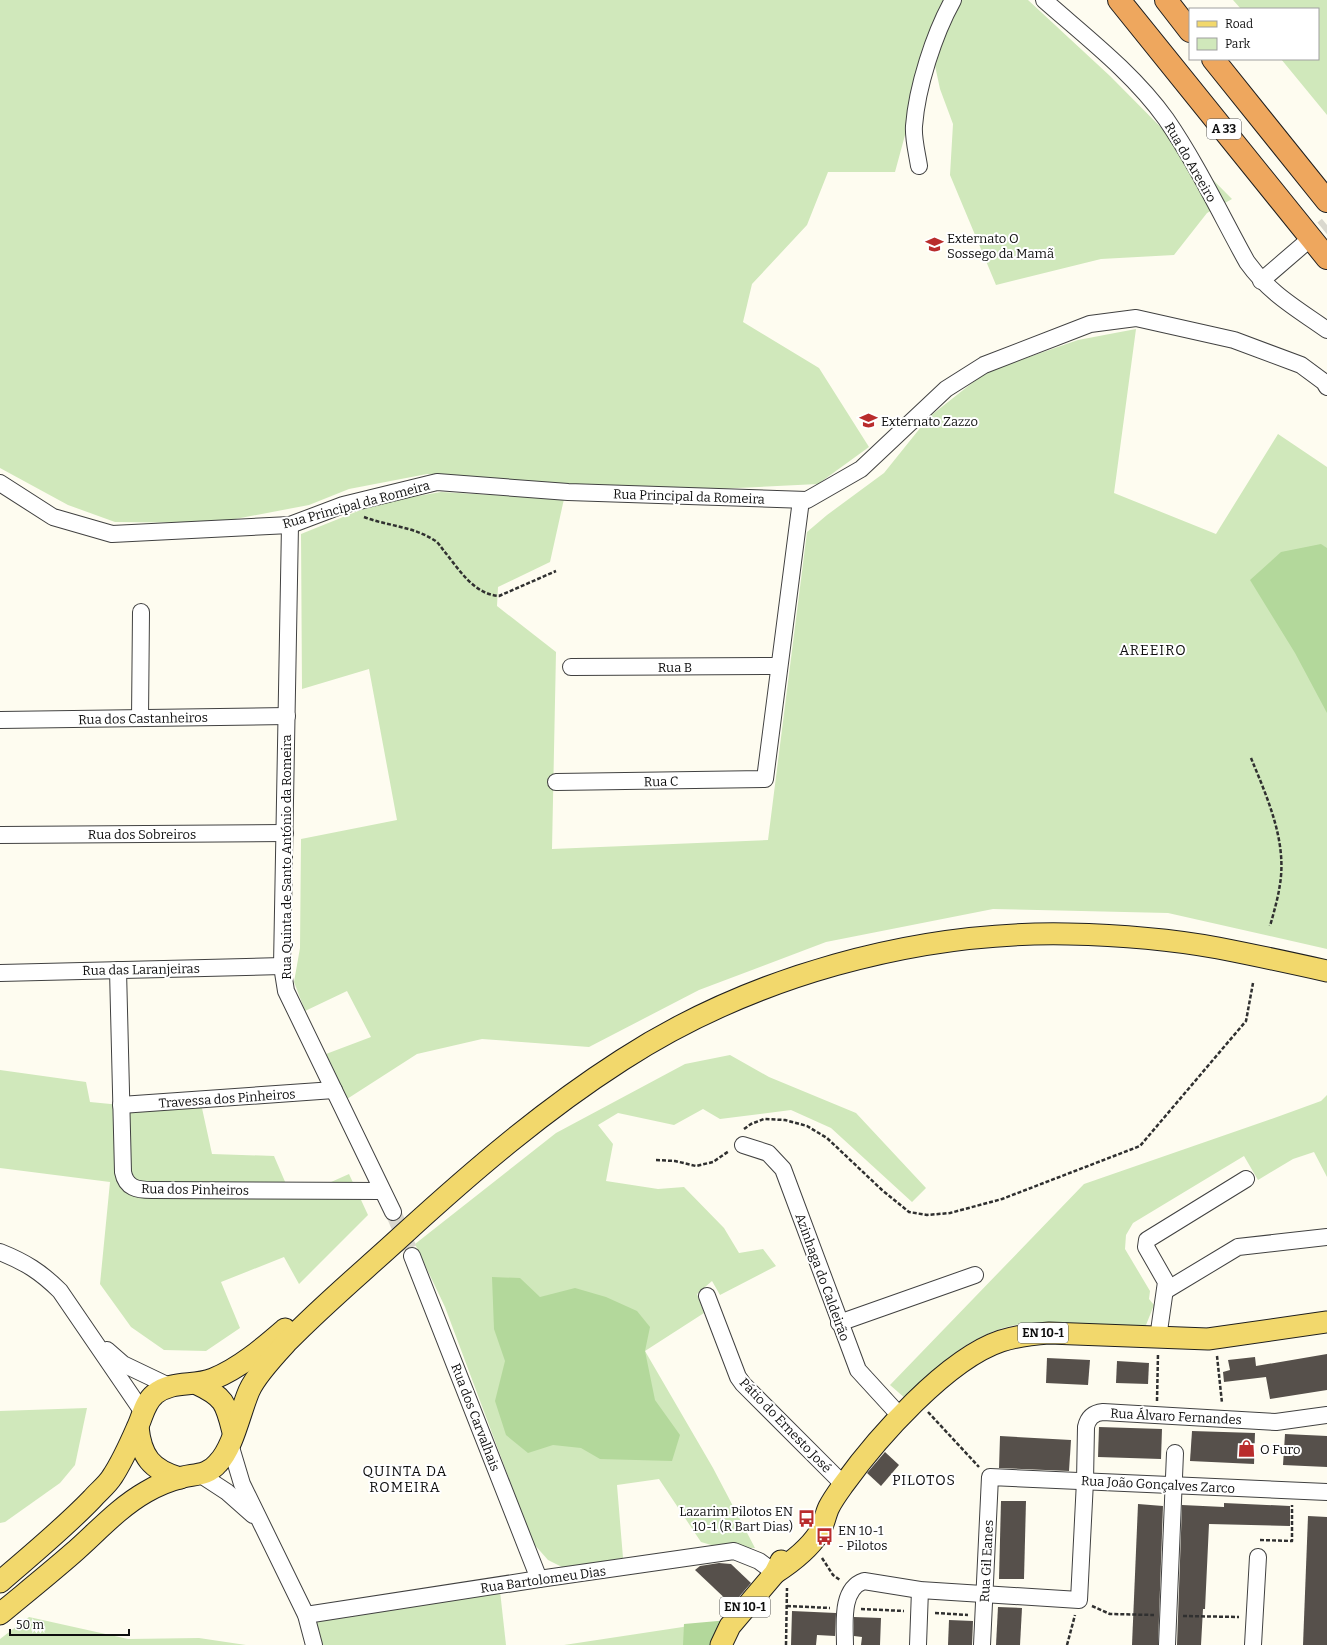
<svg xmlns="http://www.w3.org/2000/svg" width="1327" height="1645" viewBox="0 0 1327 1645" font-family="Bitter,serif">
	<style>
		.green { fill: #d0e8bb }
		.forest { fill: #b3d89b }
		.building { fill: #56504b }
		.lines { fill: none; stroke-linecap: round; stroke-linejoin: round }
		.minor-tunnel { stroke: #dad8ce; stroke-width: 16; stroke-dasharray: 16 8; stroke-linecap: butt }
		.minor-casing { stroke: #414141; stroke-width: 18 }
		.major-casing { stroke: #1f1f1f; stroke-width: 23 }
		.highway-casing { stroke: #1f1f1f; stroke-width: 24 }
		.path { stroke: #303030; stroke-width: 2.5; stroke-dasharray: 4 2; stroke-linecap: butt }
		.minor { stroke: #fff; stroke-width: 16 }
		.major { stroke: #f2d86c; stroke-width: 21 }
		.highway { stroke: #eea75e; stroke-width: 22 }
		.labels { text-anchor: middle; stroke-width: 4; stroke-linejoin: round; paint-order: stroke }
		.shield { fill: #fff; stroke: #565656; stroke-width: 1 }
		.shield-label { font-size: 12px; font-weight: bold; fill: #0e0e0e }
		.street-label { font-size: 13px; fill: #0e0e0e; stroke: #fff }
		.poi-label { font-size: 13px; fill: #0e0e0e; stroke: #fff; text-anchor: start }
		.neighbourhood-label { font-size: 14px; letter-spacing: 1px; fill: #0e0e0e; stroke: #fff }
	</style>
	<rect width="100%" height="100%" fill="#fefcf0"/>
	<g class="green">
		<path d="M0 0H950L934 28 895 172H828L807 225 752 284 743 322 819 368 869 447 818 484 674 491 427 474 349 489 309 505 214 523 115 522 68 505 0 468Z"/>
		<path d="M960 0H1028L1110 76 1232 199 1207 213 1174 255 1101 259 996 285 950 175 953 124 940 89 934 61Z"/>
		<path d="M1233 0H1327V115L1281 59H1318V9H1241Z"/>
		<path d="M1136 329 1114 493 1216 534 1278 434 1327 467V949L1168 913 993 909 826 942 699 990 589 1047 482 1039 417 1054 347 1099 326 1054 371 1037 347 991 305 1011 294 982 300 948 301 839 397 820 369 669 302 689 301 534 378 503 441 492 564 499 550 562 498 587 497 606 556 652 552 849 768 840 807 532 827 515 884 473 929 417 986 372 1078 340Z"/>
		<path d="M730 1055 769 1077 856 1113 926 1188 912 1202 831 1128 791 1110 720 1119 703 1109 674 1125 618 1113 598 1125 613 1144 606 1181 658 1189 684 1187 724 1228 739 1253 763 1249 776 1266 720 1295 712 1281 697 1294 704 1313 645 1351 713 1468 755 1548 718 1547 701 1542 659 1479 617 1485 623 1558 566 1569 548 1560 533 1543 445 1307 415 1244 556 1133 685 1064Z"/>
		<path d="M0 1070 86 1082 90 1102 121 1105 200 1099 212 1154 274 1156 286 1184 311 1191 349 1174 368 1215 299 1284 284 1257 221 1282 240 1328 206 1351 164 1350 131 1327 100 1284 110 1182 0 1168Z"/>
		<path d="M1327 1095V1177L1314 1152 1293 1159 1258 1180 1244 1156 1133 1223 1126 1235 1125 1249 1150 1291 1149 1299 1154 1305 1144 1330C1109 1328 1073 1323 1037 1323 984 1323 939 1361 906 1399L890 1385 1084 1184 1277 1117 1321 1101Z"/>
		<path d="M87 1408 75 1465 60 1483 5 1522 0 1523V1411Z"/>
		<path d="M500 1591 506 1645H322L315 1622Z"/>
		<path d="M29 1617 128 1639 199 1638 246 1645H0V1639Z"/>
		<path d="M729 1620 716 1645H564Z"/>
	</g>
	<g class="forest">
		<path d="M1321 544 1327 548V713L1295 653 1250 580 1281 552Z"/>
		<path d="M492 1277 520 1278 540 1297 575 1288 606 1297 637 1311 650 1327 645 1351 655 1400 680 1435 672 1461 600 1459 581 1448 553 1445 528 1453 506 1435 495 1401 505 1361 494 1329Z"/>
		<path d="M729 1620 716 1645H683L684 1624Z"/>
	</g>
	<g class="building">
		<path d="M1327 1354V1390L1270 1399 1266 1377 1224 1382 1223 1372 1230 1370 1228 1360 1255 1357 1256 1366Z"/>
		<path d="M1047 1358 1090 1360 1088 1385 1046 1383Z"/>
		<path d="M1117 1361 1149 1363 1148 1384 1116 1383Z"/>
		<path d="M1099 1427 1162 1429 1161 1459 1098 1457Z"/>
		<path d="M1192 1431 1255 1433 1254 1464 1190 1461Z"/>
		<path d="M1285 1434 1327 1436V1467L1283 1465Z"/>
		<path d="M1000 1436 1071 1440 1069 1471 999 1468Z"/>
		<path d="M885 1452 899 1465 881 1486 867 1473Z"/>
		<path d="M1001 1501H1026L1024 1579H999Z"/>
		<path d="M1224 1503 1290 1506V1526L1209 1524 1205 1609H1203L1201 1645H1177L1182 1505 1224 1507Z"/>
		<path d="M1138 1504 1163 1506 1158 1645H1132Z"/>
		<path d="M1308 1516 1327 1517V1645H1303Z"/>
		<path d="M719 1563 731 1564 751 1583 732 1605 695 1570 700 1566Z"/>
		<path d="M998 1607 1022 1608 1020 1645H996Z"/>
		<path d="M792 1611 836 1613 835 1636 817 1635 816 1645H791Z"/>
		<path d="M854 1617 881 1618 880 1645H861L862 1637 854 1636Z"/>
		<path d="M949 1620 973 1621 972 1645H948Z"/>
	</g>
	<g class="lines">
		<g class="minor-tunnel">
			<path d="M1304 244 1327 225"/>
			<path d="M393 1212 412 1256"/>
		</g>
		<defs>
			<g id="minor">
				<path d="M1044 0C1086 37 1133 73 1166 119 1197 164 1221 215 1247 262 1270 294 1296 308 1327 330"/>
				<path d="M919 166C917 153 913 138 914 126 917 87 934 34 953 0"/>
				<path d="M1261 281 1304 244"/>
				<path d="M0 483 53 517 112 534 290 525 343 505 437 482 568 492 807 500 861 469 946 389 984 365 1090 324 1136 318 1234 340 1301 365 1324 382 1327 387"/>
				<path d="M290 525 282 966 286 991 393 1212"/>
				<path d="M571 667 779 666"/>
				<path d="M140 718 141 612"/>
				<path d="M0 720 287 716"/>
				<path d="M556 782 765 779 801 500"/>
				<path d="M0 835 285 833"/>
				<path d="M118 970 123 1172C126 1188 137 1190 152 1190L382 1191"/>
				<path d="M0 973 282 966"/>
				<path d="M121 1105 334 1090"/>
				<path d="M743 1145 768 1153 783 1169 858 1370 901 1417"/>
				<path d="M0 1252C25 1262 41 1272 60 1291L142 1411"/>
				<path d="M412 1256 539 1579"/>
				<path d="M1165 1291 1238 1247 1327 1237"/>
				<path d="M707 1296 738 1377 743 1384 843 1484"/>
				<path d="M839 1323 975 1275"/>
				<path d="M1158 1338 1166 1282 1146 1247 1147 1240 1246 1179"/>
				<path d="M107 1350 123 1364 169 1386"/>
				<path d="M230 1444 242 1484 306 1615 314 1645"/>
				<path d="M201 1475 227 1492 253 1515"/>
				<path d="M306 1615 539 1579 734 1551 759 1561 775 1573"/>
				<path d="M845 1645C845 1625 840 1589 864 1581L920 1590 1079 1600 1085 1481 1086 1427C1088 1418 1093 1413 1103 1412L1276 1422 1327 1415"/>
				<path d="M918 1645 920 1590"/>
				<path d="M982 1645 990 1477 1327 1492"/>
				<path d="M1167 1645 1175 1453"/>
				<path d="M1253 1645 1258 1557"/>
			</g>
			<g id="major">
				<path d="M197 1384C225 1397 226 1404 233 1432"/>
				<path d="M138 1427C141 1456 151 1470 180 1478"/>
				<path d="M775 1573C792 1562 808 1550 819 1533 824 1525 825 1515 829 1507 833 1499 839 1491 844 1484 877 1438 947 1359 1001 1341 1017 1336 1032 1334 1049 1333L1208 1339 1327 1322"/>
				<path d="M0 1582C31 1555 63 1529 92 1499 98 1492 107 1485 112 1477 122 1462 130 1444 137 1428 143 1416 144 1403 155 1394 173 1380 193 1387 213 1379 240 1368 263 1348 285 1329"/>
				<path d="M0 1614C24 1594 49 1574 73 1553 97 1532 118 1508 146 1492 156 1486 171 1480 183 1477 197 1474 208 1475 218 1463 233 1448 240 1412 249 1391 256 1375 276 1354 288 1341 325 1303 366 1269 405 1233 474 1170 544 1110 622 1060 750 977 915 931 1068 934 1118 935 1169 939 1218 948 1254 955 1291 963 1327 971"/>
				<path d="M721 1645 730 1626 775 1573 781 1561"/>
			</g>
			<g id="highway">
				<path d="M1119 0 1327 258"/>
				<path d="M1166 0 1190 31"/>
				<path d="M1213 59 1327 201"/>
			</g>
		</defs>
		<use href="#minor" class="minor-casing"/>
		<use href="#major" class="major-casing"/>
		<use href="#highway" class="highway-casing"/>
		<g class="path">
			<path d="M364 517C387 526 412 526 434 540 438 542 441 547 444 551 459 569 473 594 499 596L556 571"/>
			<path d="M1251 758C1267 797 1287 841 1280 884 1278 898 1274 912 1270 926"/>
			<path d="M744 1129 751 1124 764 1119 785 1120 807 1126 827 1138 882 1190 909 1212 927 1215 950 1213 1002 1199 1140 1146 1246 1021 1253 983"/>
			<path d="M656 1160 675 1161 696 1166 713 1162 729 1151"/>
			<path d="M1217 1356 1222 1403"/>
			<path d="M1157 1401 1158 1354"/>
			<path d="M928 1412 979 1467"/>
			<path d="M1260 1540 1292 1541V1505"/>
			<path d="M822 1558 833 1575 840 1580"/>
			<path d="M787 1606 830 1608"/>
			<path d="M1092 1606 1110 1614 1154 1615"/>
			<path d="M861 1609 904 1611"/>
			<path d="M935 1613 968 1615"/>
			<path d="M1183 1616 1239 1617"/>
			<path d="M786 1645 787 1588"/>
			<path d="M1067 1645 1075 1615"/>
		</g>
		<use href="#minor" class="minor"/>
		<use href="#major" class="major"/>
		<use href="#highway" class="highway"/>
	</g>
	<defs>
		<symbol id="school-bare" viewBox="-9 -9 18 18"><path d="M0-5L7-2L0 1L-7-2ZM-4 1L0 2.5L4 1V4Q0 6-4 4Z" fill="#b92c2c" stroke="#fff" stroke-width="2.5" paint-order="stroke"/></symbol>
		<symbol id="shop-bare" viewBox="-9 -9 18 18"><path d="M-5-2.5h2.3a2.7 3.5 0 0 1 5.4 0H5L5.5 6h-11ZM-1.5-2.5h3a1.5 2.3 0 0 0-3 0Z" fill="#b92c2c" stroke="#fff" stroke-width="2.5" paint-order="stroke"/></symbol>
		<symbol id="bus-bare" viewBox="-9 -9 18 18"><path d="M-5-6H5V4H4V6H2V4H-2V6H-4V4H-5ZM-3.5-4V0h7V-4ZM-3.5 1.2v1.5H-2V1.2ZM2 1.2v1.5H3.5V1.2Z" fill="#b92c2c" stroke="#fff" stroke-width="2.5" paint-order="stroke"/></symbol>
	</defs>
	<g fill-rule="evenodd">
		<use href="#school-bare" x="922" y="232" width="25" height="25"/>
		<use href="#school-bare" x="856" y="408" width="25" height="25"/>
		<use href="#shop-bare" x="1234" y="1436" width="25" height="25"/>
		<use href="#bus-bare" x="794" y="1506" width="25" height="25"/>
		<use href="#bus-bare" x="812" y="1524" width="25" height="25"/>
	</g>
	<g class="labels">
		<g class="shield">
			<rect x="1207" y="119" width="34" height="20" rx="3"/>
			<rect x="1018" y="1323" width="50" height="20" rx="3"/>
			<rect x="720" y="1597" width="50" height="20" rx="3"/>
		</g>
		<g class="shield-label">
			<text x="1224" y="133">A 33</text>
			<text x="1043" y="1337">EN 10-1</text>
			<text x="745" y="1611">EN 10-1</text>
		</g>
		<g class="street-label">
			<text transform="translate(1191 162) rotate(60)" y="5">Rua do Areeiro</text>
			<text transform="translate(689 496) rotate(2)" y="5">Rua Principal da Romeira</text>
			<text transform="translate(356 504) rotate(-15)" y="5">Rua Principal da Romeira</text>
			<text x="675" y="672">Rua B</text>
			<text transform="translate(143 718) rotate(-1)" y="5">Rua dos Castanheiros</text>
			<text transform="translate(661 781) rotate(-1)" y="5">Rua C</text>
			<text x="142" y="839">Rua dos Sobreiros</text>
			<text transform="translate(286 857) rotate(-90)" y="5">Rua Quinta de Santo António da Romeira</text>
			<text transform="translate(141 969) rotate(-1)" y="5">Rua das Laranjeiras</text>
			<text transform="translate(227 1098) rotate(-4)" y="5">Travessa dos Pinheiros</text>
			<text transform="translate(195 1189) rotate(1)" y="5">Rua dos Pinheiros</text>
			<text transform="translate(823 1277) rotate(70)" y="5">Azinhaga do Caldeirão</text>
			<text transform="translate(1176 1416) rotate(3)" y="5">Rua Álvaro Fernandes</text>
			<text transform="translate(476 1417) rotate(69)" y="5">Rua dos Carvalhais</text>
			<text transform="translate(786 1425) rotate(46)" y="5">Pátio do Ernesto José</text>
			<text transform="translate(1158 1484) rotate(3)" y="5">Rua João Gonçalves Zarco</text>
			<text transform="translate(986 1561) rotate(-87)" y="5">Rua Gil Eanes</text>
			<text transform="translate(543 1579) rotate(-8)" y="5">Rua Bartolomeu Dias</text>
		</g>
		<g class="poi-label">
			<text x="947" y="243">Externato O<tspan x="947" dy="15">Sossego da Mamã</tspan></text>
			<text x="881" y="426">Externato Zazzo</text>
			<text x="1260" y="1454">O Furo</text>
			<text x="793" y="1516" text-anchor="end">Lazarim Pilotos EN<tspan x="793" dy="15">10-1 (R Bart Dias)</tspan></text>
			<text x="838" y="1535">EN 10-1<tspan x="838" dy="15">- Pilotos</tspan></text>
		</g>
		<g class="neighbourhood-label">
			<text x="1153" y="655">AREEIRO</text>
			<text x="405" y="1476">QUINTA DA<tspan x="405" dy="16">ROMEIRA</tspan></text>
			<text x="924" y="1485">PILOTOS</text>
		</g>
	</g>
	<rect x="1189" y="8" width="130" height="52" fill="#ffffff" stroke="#9f9f9f"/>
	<rect x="1197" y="21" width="20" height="6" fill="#f2d86c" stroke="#9f9f9f"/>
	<text x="1225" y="28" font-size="12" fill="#0e0e0e">Road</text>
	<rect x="1197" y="38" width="20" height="12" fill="#d0e8bb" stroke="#9f9f9f"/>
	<text x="1225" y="48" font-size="12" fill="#0e0e0e">Park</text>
	<path d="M10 1629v6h119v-6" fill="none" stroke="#0e0e0e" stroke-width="2"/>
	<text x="16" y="1629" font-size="12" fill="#0e0e0e" stroke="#ffffff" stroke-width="3" paint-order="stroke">50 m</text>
</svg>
